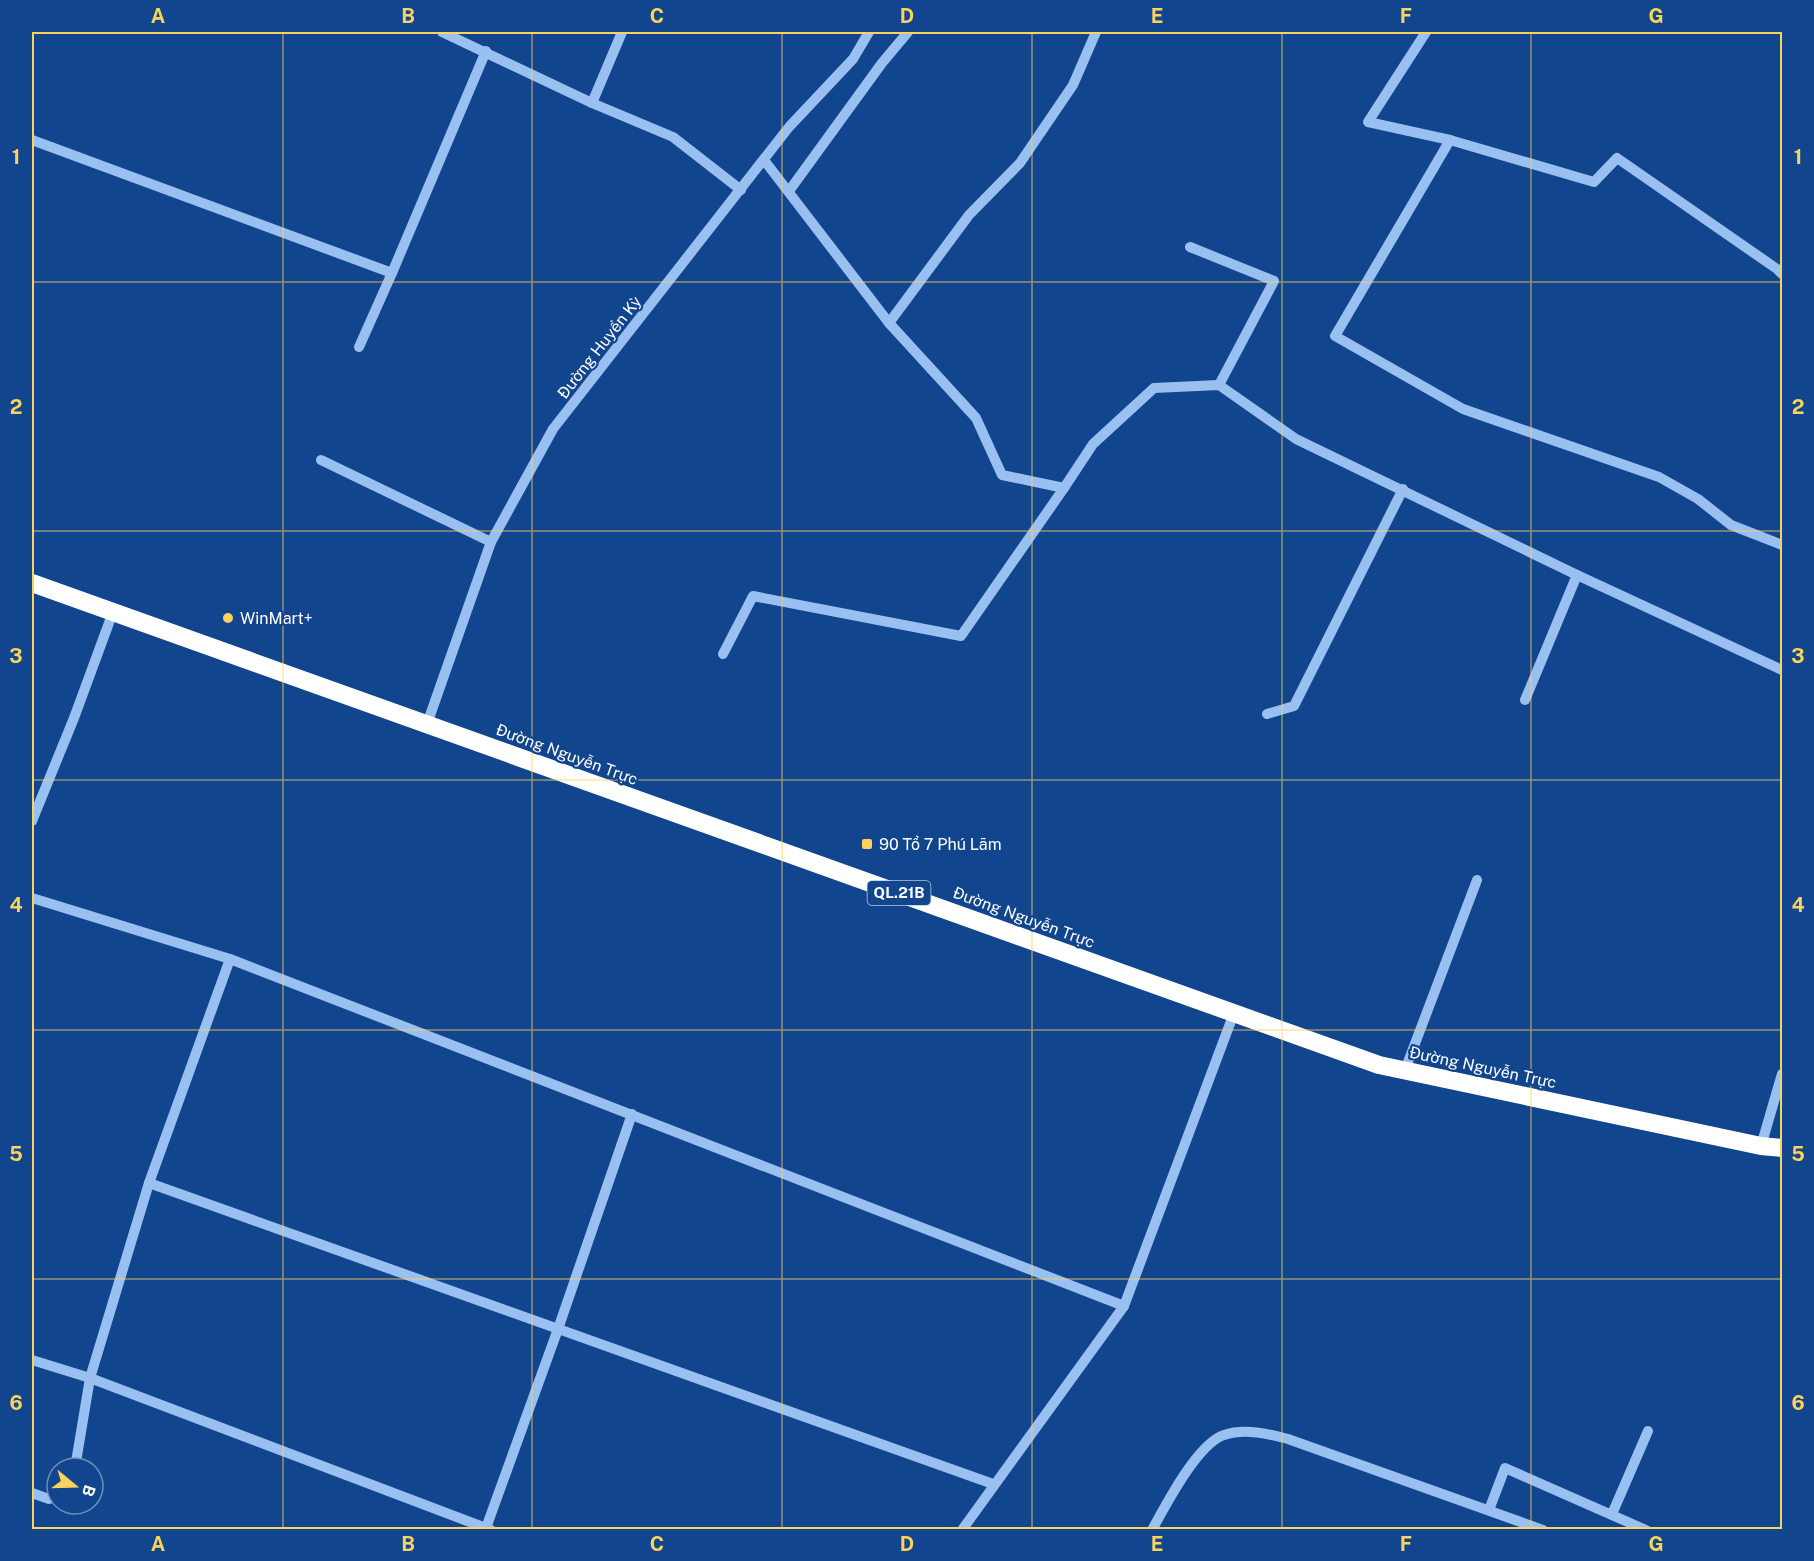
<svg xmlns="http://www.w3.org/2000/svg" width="1814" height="1561" viewBox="0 0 1814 1561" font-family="'Public Sans',sans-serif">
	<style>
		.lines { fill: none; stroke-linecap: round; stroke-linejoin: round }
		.minor { stroke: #9ac0f2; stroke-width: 10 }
		.highway { stroke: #fff; stroke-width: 18 }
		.grid { fill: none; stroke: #ffd25b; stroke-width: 1.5; stroke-opacity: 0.55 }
		.poi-dot { fill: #ffd25b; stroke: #11468e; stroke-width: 2 }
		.labels { text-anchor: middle; stroke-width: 4.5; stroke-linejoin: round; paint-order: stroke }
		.shield { fill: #11468e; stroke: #b8c8dd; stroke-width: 1.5 }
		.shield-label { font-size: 15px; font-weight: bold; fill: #fff }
		.street-label { font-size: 16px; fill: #fff; stroke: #11468e }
		.poi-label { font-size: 16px; fill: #fff; stroke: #11468e; text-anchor: start }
		.neatline { fill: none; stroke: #ffd25b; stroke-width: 2 }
		.grid-label { font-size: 20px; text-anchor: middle; font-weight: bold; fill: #ffd25b }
	</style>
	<rect width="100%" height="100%" fill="#11468e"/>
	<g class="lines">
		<g class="minor">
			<path d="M442 32 592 103 673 137 741 190"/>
			<path d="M1096 32 1073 85 1020 163 969 215 889 323 976 418 1002 475 1064 488 1093 444 1154 388 1219 385 1296 439 1577 575 1782 670"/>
			<path d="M1426 32 1368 122 1450 140"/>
			<path d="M592 103 622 32"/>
			<path d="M32 140 392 273 486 51"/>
			<path d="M764 160 889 323"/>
			<path d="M789 191 882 63 908 32"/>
			<path d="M1190 247 1274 281 1219 385"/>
			<path d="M1782 274 1777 269 1617 158 1594 182 1450 140 1335 336 1463 409 1659 477 1698 499 1731 525 1782 545"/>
			<path d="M359 347 392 273"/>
			<path d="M321 460 491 542"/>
			<path d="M723 654 753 596 961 636 1064 488"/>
			<path d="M1525 700 1577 575"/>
			<path d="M1267 714 1294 706 1403 489"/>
			<path d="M427 724 491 542 553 429 789 127 853 59 869 32"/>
			<path d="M32 821 74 718 113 612"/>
			<path d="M32 898 230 959"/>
			<path d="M1405 1070 1477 880"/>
			<path d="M1761 1146 1782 1074"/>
			<path d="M149 1183 993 1484"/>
			<path d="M32 1360 90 1378 491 1530"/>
			<path d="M75 1468 90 1378 149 1183 230 959 1124 1306"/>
			<path d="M32 1493 49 1499 57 1497"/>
			<path d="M1489 1510 1505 1468 1646 1530"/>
			<path d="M1612 1514 1648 1431"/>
			<path d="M486 1528 558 1329 632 1114"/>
			<path d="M962 1530 1124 1306 1234 1013"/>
			<path d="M1152 1530C1166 1505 1197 1444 1224 1435 1245 1428 1269 1434 1288 1439L1543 1530"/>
		</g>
		<path class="highway" d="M32 583 1379 1065 1761 1146 1782 1148"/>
	</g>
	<path class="grid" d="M283 32V1530M532 32V1530M782 32V1530M1032 32V1530M1282 32V1530M1531 32V1530M32 282H1782M32 531H1782M32 780H1782M32 1030H1782M32 1279H1782"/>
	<g class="poi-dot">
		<circle cx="228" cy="618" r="6"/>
		<rect x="861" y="838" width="12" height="12" rx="3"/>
	</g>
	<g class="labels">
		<rect class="shield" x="867.5" y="881" width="63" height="24" rx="4.5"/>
		<g class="shield-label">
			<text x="899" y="898">QL.21B</text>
		</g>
		<g class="street-label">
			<text transform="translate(599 347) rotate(-52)" y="6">Đường Huyền Kỳ</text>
			<text transform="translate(567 754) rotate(20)" y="6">Đường Nguyễn Trực</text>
			<text transform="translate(1024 917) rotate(20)" y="6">Đường Nguyễn Trực</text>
			<text transform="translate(1483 1067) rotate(12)" y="6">Đường Nguyễn Trực</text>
		</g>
		<g class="poi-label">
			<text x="240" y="624">WinMart+</text>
			<text x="879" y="850">90 Tổ 7 Phú Lãm</text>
		</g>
	</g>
	<rect width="1814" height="1561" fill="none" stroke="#11468e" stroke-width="66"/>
	<g transform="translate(75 1486) rotate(109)"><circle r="28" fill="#11468e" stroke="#7090bb" stroke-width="1.5"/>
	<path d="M0-4.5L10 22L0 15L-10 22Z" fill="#ffd25b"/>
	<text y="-9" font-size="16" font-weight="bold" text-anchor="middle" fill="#ffffff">B</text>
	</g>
	<rect x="33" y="33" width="1748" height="1495" class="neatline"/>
	<g class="grid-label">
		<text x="158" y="23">A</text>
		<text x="408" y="23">B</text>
		<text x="657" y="23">C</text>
		<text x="907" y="23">D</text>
		<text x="1157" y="23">E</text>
		<text x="1406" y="23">F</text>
		<text x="1656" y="23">G</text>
		<text x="16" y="164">1</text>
		<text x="1798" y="164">1</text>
		<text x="16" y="414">2</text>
		<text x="1798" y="414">2</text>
		<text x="16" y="663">3</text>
		<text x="1798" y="663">3</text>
		<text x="16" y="912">4</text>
		<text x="1798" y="912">4</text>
		<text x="16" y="1161">5</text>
		<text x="1798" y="1161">5</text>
		<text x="16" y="1410">6</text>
		<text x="1798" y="1410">6</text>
		<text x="158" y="1551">A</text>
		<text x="408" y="1551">B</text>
		<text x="657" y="1551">C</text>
		<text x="907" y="1551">D</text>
		<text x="1157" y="1551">E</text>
		<text x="1406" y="1551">F</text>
		<text x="1656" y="1551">G</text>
	</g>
</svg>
